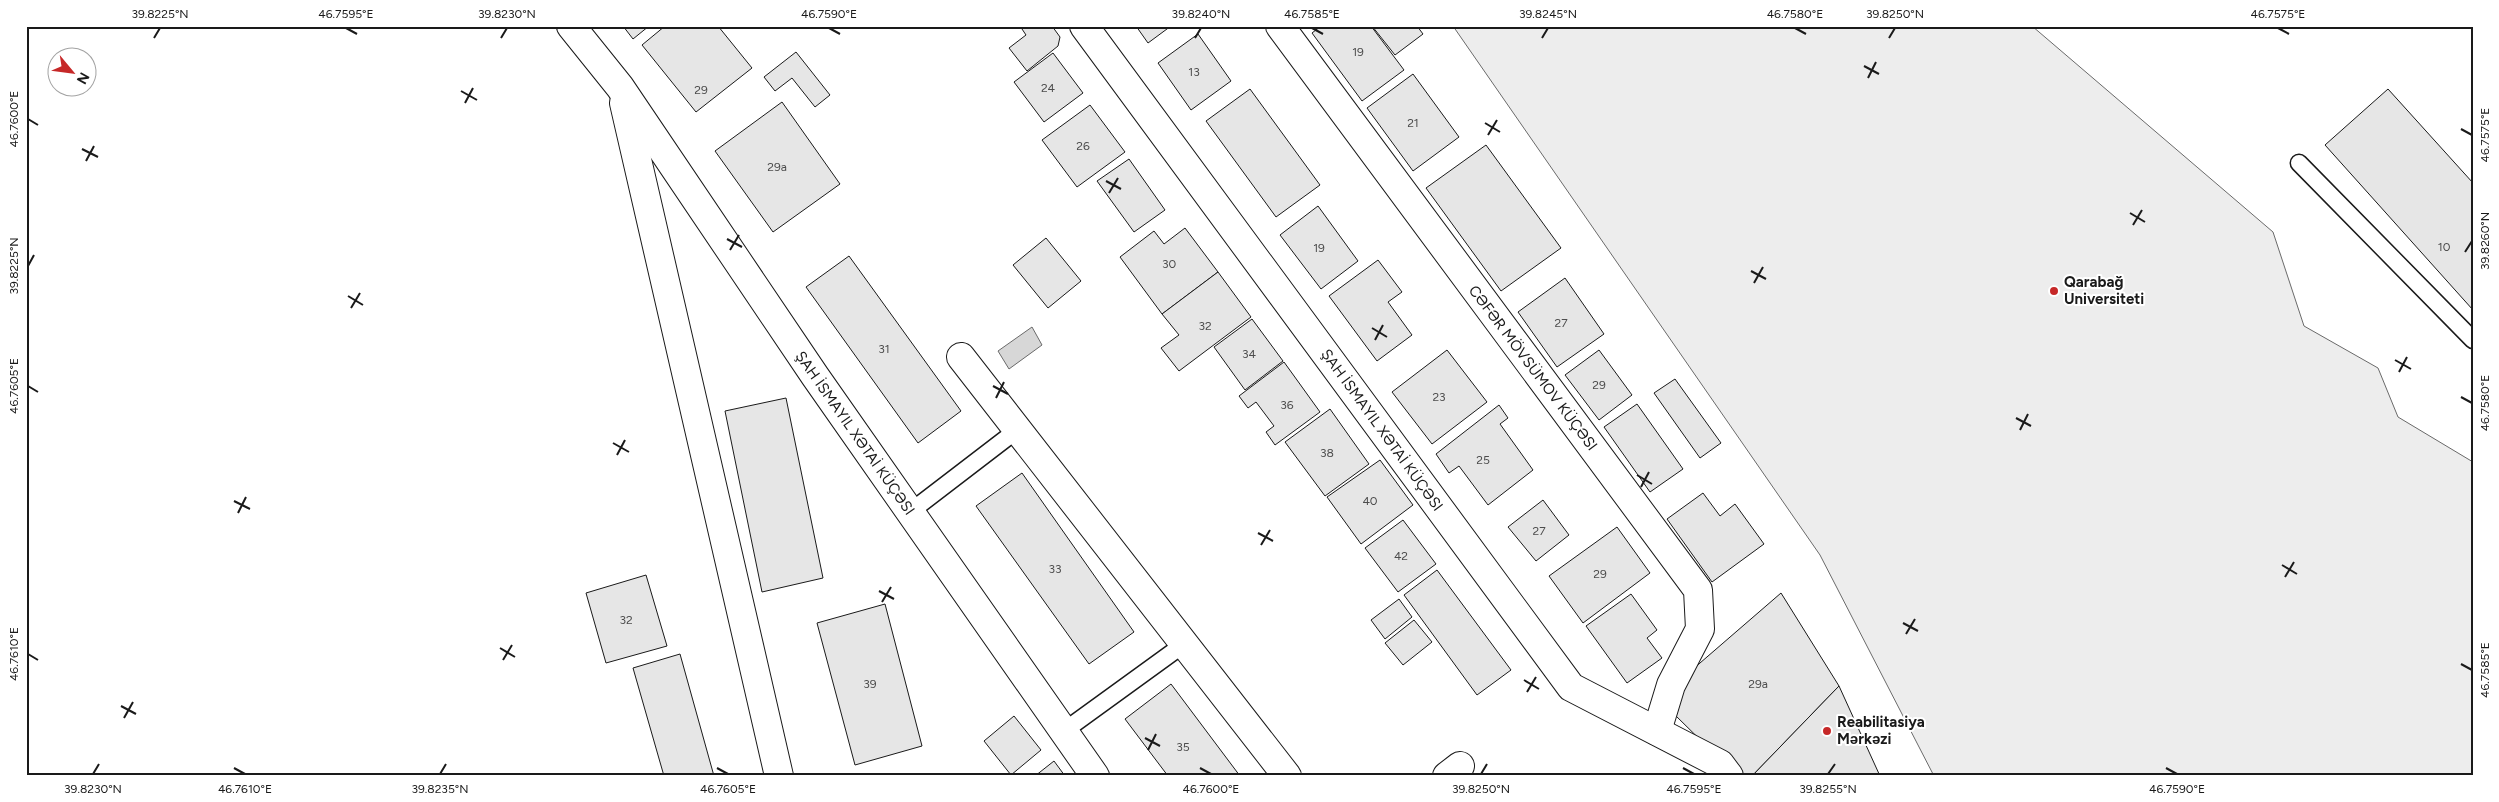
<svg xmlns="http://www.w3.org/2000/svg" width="2499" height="802" viewBox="0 0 2499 802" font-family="Figtree,sans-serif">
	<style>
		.green { fill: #ededed; stroke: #6a6a6a }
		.water { fill: #d7d7d7; stroke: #6a6a6a }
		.building { fill: #e6e6e6; stroke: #1a1a1a }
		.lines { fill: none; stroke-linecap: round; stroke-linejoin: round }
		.lane-casing { stroke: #1a1a1a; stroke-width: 19 }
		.street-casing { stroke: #1a1a1a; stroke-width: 30 }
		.lane { stroke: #fff; stroke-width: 16 }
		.street { stroke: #fff; stroke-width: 28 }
		.ticks { fill: none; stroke: #1a1a1a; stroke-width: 2 }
		.poi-dot { fill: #c62828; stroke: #fff; stroke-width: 2 }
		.labels { text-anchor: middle; stroke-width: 4; stroke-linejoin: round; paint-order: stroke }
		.number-label { font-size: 12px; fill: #4d4d4d }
		.poi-label { font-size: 15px; font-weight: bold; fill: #1a1a1a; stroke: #fff; text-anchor: start }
		.street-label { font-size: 15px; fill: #1a1a1a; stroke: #fff }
		.neatline { fill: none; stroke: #1a1a1a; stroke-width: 2 }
		.ticks-label { font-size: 12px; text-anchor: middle; fill: #1a1a1a }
	</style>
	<rect width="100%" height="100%" fill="#fff"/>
	<path class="green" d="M1453 26H2032L2273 232 2304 326 2378 368 2398 417 2473 462V776H1934L1820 555Z"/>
	<path class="water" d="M1032 327 1042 345 1009 369 998 351Z"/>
	<g class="building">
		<path d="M623 26H649L633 39Z"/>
		<path d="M665 26H718L752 68 696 112 642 45Z"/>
		<path d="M1020 26H1052L1060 37 1058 46 1027 71 1009 48 1026 35Z"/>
		<path d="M1136 26H1171L1148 43Z"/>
		<path d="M1321 26H1371L1404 70 1362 101 1312 33Z"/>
		<path d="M1372 26H1417L1423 34 1395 55Z"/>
		<path d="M1198 34 1231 81 1191 110 1158 63Z"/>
		<path d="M796 52 830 95 815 107 792 78 775 91 764 77Z"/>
		<path d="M1053 53 1083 93 1044 122 1014 82Z"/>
		<path d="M1413 74 1459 137 1413 171 1367 108Z"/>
		<path d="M1250 89 1320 185 1276 217 1206 121Z"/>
		<path d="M2388 89 2473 183V310L2325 145Z"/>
		<path d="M782 102 840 184 773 232 715 151Z"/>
		<path d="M1090 105 1125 152 1077 187 1042 140Z"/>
		<path d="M1486 145 1561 248 1501 291 1426 188Z"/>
		<path d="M1129 159 1165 210 1134 232 1097 181Z"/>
		<path d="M1318 206 1358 261 1321 289 1280 235Z"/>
		<path d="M1185 228 1218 272 1162 314 1120 257 1154 231 1164 244Z"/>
		<path d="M1046 238 1081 281 1048 308 1013 265Z"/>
		<path d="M849 256 961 411 918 443 806 287Z"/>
		<path d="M1378 260 1402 292 1388 302 1412 335 1377 361 1329 296Z"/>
		<path d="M1218 272 1251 317 1179 371 1161 348 1179 335 1162 314Z"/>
		<path d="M1565 278 1604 334 1557 367 1518 312Z"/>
		<path d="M1252 319 1283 361 1245 390 1214 347Z"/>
		<path d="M1447 350 1487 402 1432 444 1392 392Z"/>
		<path d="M1599 350 1632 395 1599 420 1565 375Z"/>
		<path d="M1284 362 1320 412 1275 445 1266 432 1274 426 1256 402 1248 408 1239 396Z"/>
		<path d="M1675 379 1721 443 1700 458 1654 393Z"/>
		<path d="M786 398 823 578 762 592 725 411Z"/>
		<path d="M1637 404 1683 469 1650 492 1604 427Z"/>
		<path d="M1499 405 1508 418 1500 424 1533 470 1488 505 1459 466 1449 473 1436 454Z"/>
		<path d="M1330 409 1369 464 1325 496 1285 442Z"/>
		<path d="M1380 460 1413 505 1361 544 1327 497Z"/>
		<path d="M1022 473 1134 632 1089 664 976 506Z"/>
		<path d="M1703 493 1720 516 1735 504 1764 544 1712 582 1667 519Z"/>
		<path d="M1543 500 1569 535 1536 561 1508 527Z"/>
		<path d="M1403 520 1436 564 1398 592 1365 548Z"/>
		<path d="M1617 527 1650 573 1583 623 1549 576Z"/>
		<path d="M1437 570 1511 670 1477 695 1404 595Z"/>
		<path d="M646 575 667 646 606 663 586 593Z"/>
		<path d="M1781 593 1839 686 1752 776H1737L1674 714 1678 682Z"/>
		<path d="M1631 594 1657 630 1647 638 1662 658 1627 683 1586 626Z"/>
		<path d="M1399 599 1412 617 1385 639 1371 620Z"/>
		<path d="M885 604 922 746 855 765 817 623Z"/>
		<path d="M1414 620 1432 642 1403 665 1385 643Z"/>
		<path d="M680 654 714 776H664L633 668Z"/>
		<path d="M1171 684 1240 776H1168L1125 719Z"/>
		<path d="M1839 686 1880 776H1752Z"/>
		<path d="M1014 716 1041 750 1011 775 984 741Z"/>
		<path d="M1054 761 1065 776H1035Z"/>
	</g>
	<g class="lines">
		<defs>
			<g id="lane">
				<path d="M2299 163 2473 340"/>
				<path d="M910 512 1017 430"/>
				<path d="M1064 731 1184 644"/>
			</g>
			<g id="street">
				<path d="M571 26 620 87 815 376 1095 776"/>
				<path d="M1084 26 1571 687 1720 764 1729 776"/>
				<path d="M1280 26 1698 590 1700 629 1671 685 1657 731"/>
				<path d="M624 103 779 776"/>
				<path d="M961 357 1287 776"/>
				<path d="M1447 776 1460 766"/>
			</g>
		</defs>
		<use href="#lane" class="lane-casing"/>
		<use href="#street" class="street-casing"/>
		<use href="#lane" class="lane"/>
		<use href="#street" class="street"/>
	</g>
	<path class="ticks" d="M346 28 357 34M829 28 840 34M1312 28 1323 34M1795 28 1806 34M2278 28 2289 34M154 38 160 28M501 38 507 28M1195 38 1201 28M1542 38 1548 28M1889 38 1895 28M1864 66 1879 74M1868 78 1876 62M461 91 477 100M465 103 473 88M28 119 38 125M1485 123 1500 132M2461 129 2472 135M1488 135 1497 120M82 149 98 157M86 161 94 146M1106 181 1121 189M1109 193 1118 178M2130 213 2145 222M2133 225 2142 210M727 239 742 247M730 250 739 235M2465 252 2472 241M28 266 34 255M1751 271 1766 279M1754 283 1763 267M348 296 363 305M351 308 360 293M1372 328 1387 337M1375 340 1383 325M2395 360 2411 369M2399 372 2407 357M28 386 38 392M993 386 1008 394M2461 397 2472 403M996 398 1004 382M2016 418 2031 426M2020 430 2028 414M613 443 629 452M617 455 625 440M1637 475 1652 484M1641 487 1649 472M234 501 250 509M238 513 246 497M1258 533 1273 541M1261 545 1270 530M2282 565 2297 574M2285 577 2294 562M879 591 894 599M882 602 891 587M1903 623 1918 631M1906 634 1915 619M500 648 515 657M28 654 38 660M503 660 512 645M2461 664 2472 670M1524 680 1539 689M1527 692 1536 677M121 706 136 714M124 718 133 702M1145 738 1160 746M1148 750 1156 734M234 768 245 774M717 768 728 774M1200 768 1211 774M1683 768 1694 774M2166 768 2177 774M93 774 99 764M440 774 446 764M1481 774 1487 764M1828 774 1835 764"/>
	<g class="poi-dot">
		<circle cx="2054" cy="291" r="5"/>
		<circle cx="1827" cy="731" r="5"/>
	</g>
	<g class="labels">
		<g class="number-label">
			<text x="1358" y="56">19</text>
			<text x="1194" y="76">13</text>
			<text x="1048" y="92">24</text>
			<text x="701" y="94">29</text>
			<text x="1413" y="127">21</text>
			<text x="1083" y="150">26</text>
			<text x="777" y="171">29a</text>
			<text x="2444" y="251">10</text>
			<text x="1319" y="252">19</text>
			<text x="1169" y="268">30</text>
			<text x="1561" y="327">27</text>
			<text x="1205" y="330">32</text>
			<text x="884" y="353">31</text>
			<text x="1249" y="358">34</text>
			<text x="1599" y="389">29</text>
			<text x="1439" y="401">23</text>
			<text x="1287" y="409">36</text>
			<text x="1327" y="457">38</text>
			<text x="1483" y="464">25</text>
			<text x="1370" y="505">40</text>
			<text x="1539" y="535">27</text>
			<text x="1401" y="560">42</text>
			<text x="1055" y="573">33</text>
			<text x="1600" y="578">29</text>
			<text x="626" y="624">32</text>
			<text x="870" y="688">39</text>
			<text x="1758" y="688">29a</text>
			<text x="1183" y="751">35</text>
		</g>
		<g class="poi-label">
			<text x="2064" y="287">Qarabağ<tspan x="2064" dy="17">Universiteti</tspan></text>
			<text x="1837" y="727">Reabilitasiya<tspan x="1837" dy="17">Mərkəzi</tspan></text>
		</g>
		<g class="street-label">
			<text transform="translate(1533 368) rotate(53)" y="5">CƏFƏR MÖVSÜMOV KÜÇƏSI</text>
			<text transform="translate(1382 430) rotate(54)" y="5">ŞAH İSMAYIL XƏTAİ KÜÇƏSI</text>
			<text transform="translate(855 433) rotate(55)" y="5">ŞAH İSMAYIL XƏTAİ KÜÇƏSI</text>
		</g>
	</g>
	<rect width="2499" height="802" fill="none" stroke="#ffffff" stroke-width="55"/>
	<g transform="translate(72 72) rotate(119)"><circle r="24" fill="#ffffff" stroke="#a3a3a3"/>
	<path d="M0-4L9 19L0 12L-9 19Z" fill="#c62828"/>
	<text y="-8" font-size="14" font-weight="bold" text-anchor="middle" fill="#1a1a1a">N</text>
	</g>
	<rect x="28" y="28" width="2444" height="746" class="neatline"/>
	<g class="ticks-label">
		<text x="160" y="18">39.8225°N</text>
		<text x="346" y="18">46.7595°E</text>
		<text x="507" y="18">39.8230°N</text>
		<text x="829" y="18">46.7590°E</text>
		<text x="1201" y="18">39.8240°N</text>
		<text x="1312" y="18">46.7585°E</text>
		<text x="1548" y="18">39.8245°N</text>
		<text x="1795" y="18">46.7580°E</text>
		<text x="1895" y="18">39.8250°N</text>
		<text x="2278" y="18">46.7575°E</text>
		<text transform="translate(14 119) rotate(-90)" y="4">46.7600°E</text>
		<text transform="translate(2485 135) rotate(-90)" y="4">46.7575°E</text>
		<text transform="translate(2485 241) rotate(-90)" y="4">39.8260°N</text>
		<text transform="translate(14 266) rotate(-90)" y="4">39.8225°N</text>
		<text transform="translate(14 386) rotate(-90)" y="4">46.7605°E</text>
		<text transform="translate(2485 403) rotate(-90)" y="4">46.7580°E</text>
		<text transform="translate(14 654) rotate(-90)" y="4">46.7610°E</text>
		<text transform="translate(2485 670) rotate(-90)" y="4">46.7585°E</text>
		<text x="93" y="793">39.8230°N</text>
		<text x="245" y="793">46.7610°E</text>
		<text x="440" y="793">39.8235°N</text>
		<text x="728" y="793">46.7605°E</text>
		<text x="1211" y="793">46.7600°E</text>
		<text x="1481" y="793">39.8250°N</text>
		<text x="1694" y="793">46.7595°E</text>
		<text x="1828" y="793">39.8255°N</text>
		<text x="2177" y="793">46.7590°E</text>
	</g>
</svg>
